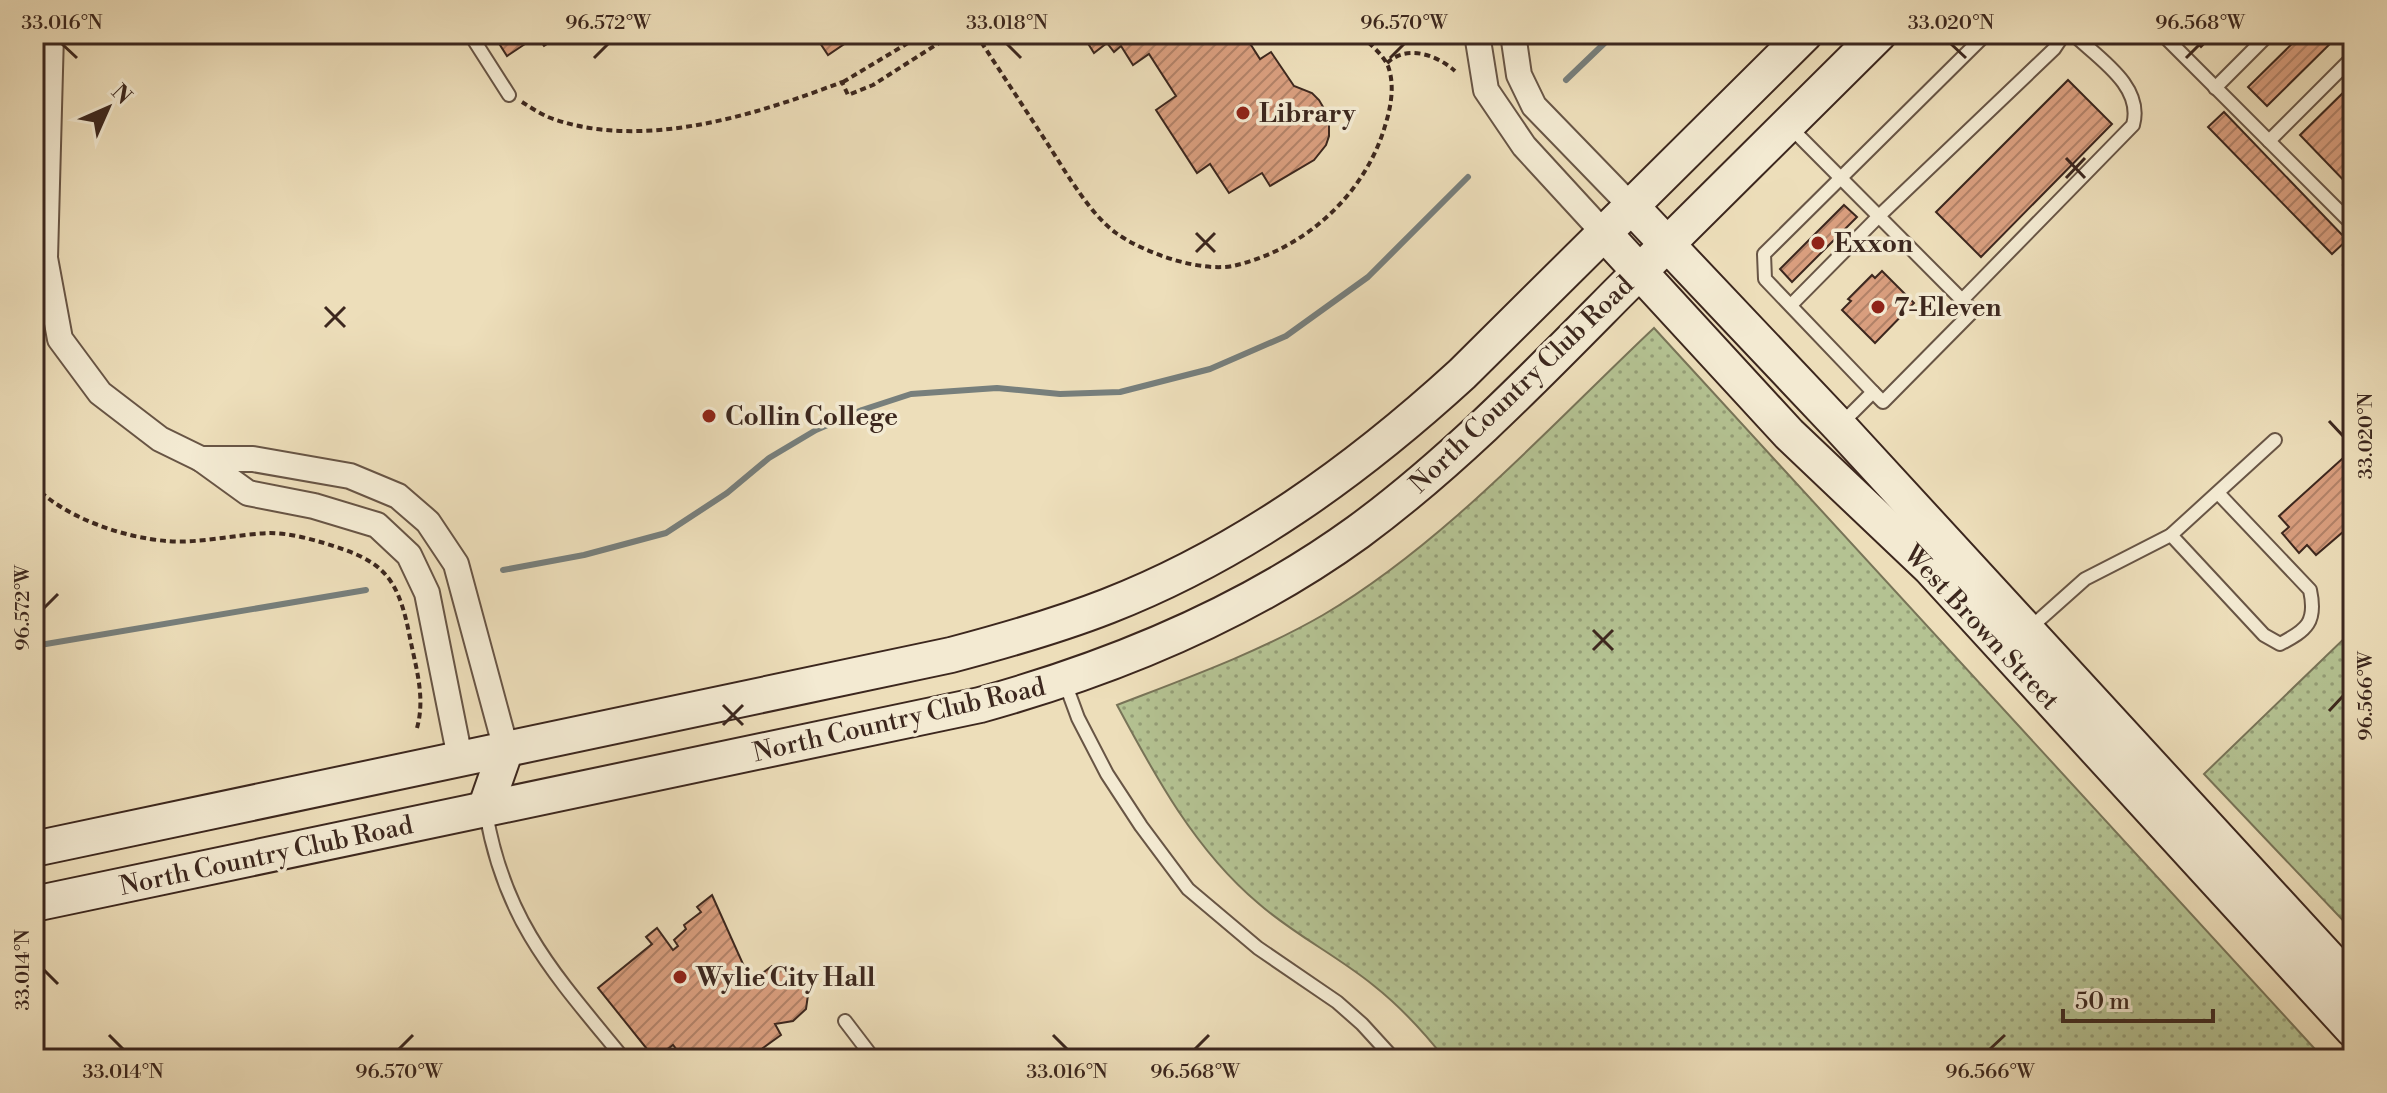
<svg xmlns="http://www.w3.org/2000/svg" width="2387" height="1093" viewBox="0 0 2387 1093" font-family="'Libre Bodoni',serif">
	<style>
		.grass { fill: url(#grass-dots); stroke: #787458; stroke-width: 2 }
		.lines { fill: none; stroke-linecap: round; stroke-linejoin: round }
		.stream { stroke: #777f7c; stroke-width: 6 }
		.building { fill: url(#building-hatch); stroke: #3c271e; stroke-width: 2 }
		.service-casing { stroke: #685545; stroke-width: 16 }
		.minor-casing { stroke: #685545; stroke-width: 28 }
		.secondary-casing { stroke: #3c271e; stroke-width: 38 }
		.path { stroke: #3c271e; stroke-width: 4; stroke-dasharray: 6 4; stroke-linecap: butt }
		.service { stroke: #f3ead2; stroke-width: 12 }
		.minor { stroke: #f3ead2; stroke-width: 24 }
		.secondary { stroke: #f3ead2; stroke-width: 34 }
		.ticks { fill: none; stroke: #3c271e; stroke-width: 3 }
		.poi-dot { fill: #8f2418; stroke: #f3ead2; stroke-width: 3 }
		.labels { text-anchor: middle; stroke-width: 7; stroke-linejoin: round; paint-order: stroke }
		.poi-label { font-size: 26px; font-weight: bold; fill: #3c271e; stroke: #f3ead2; text-anchor: start }
		.street-label { font-size: 26px; fill: #3c271e; stroke: #f3ead2 }
		.neatline { fill: none; stroke: #3c271e; stroke-width: 3 }
		.ticks-label { font-size: 20px; text-anchor: middle; fill: #3c271e }
	</style>
	<defs>
		<pattern id="grass-dots" width="8" height="8" patternUnits="userSpaceOnUse" patternTransform="scale(2)"><rect width="8" height="8" fill="#b4c292"/><path d="M2 2h.1M6 6h.1" fill="none" stroke="#949e77" stroke-width="1.8" stroke-linecap="round"/></pattern>
		<pattern id="building-hatch" width="6" height="6" patternUnits="userSpaceOnUse" patternTransform="scale(2)"><rect width="6" height="6" fill="#d99e7e"/><path d="M-1 1l2-2M0 6l6-6M5 7l2-2" fill="none" stroke="#b18167"/></pattern>
	</defs>
	<rect width="100%" height="100%" fill="#eddeba"/>
	<filter id="stains"><feTurbulence type="fractalNoise" baseFrequency=".0025" numOctaves="4"/><feColorMatrix values="0 0 0 0 .2 0 0 0 0 .09 0 0 0 0 .02 0 0 0 .5 -.17"/></filter>
	<radialGradient id="worn" r=".72"><stop offset=".6" stop-color="#630" stop-opacity="0"/><stop offset="1" stop-color="#630" stop-opacity=".3"/></radialGradient>
	<g class="grass">
		<path d="M1654 328 2314 1048 2303 1059H1445C1423 1031 1401 1007 1373 985 1336 955 1293 934 1258 903 1195 850 1155 776 1117 705 1187 678 1257 653 1323 615 1445 543 1551 425 1654 328Z"/>
		<path d="M2353 630V931L2204 774Z"/>
	</g>
	<g class="lines">
		<g class="stream">
			<path d="M1566 80 1614 34"/>
			<path d="M503 570 584 555 666 533 727 493 769 458 816 430 862 410 911 394 997 388 1060 394 1120 392 1210 369 1286 336 1368 277 1468 177"/>
			<path d="M34 646 366 590"/>
		</g>
	</g>
	<g class="building">
		<path d="M493 34H563L544 46 537 36 507 56Z"/>
		<path d="M814 34H859L828 55Z"/>
		<path d="M1082 34H1244L1260 59 1271 52 1294 86 1312 93 1319 100 1329 117V136L1326 145 1314 160 1270 186 1262 173 1229 193 1210 164 1197 173 1156 110 1176 96 1149 54 1133 65 1121 46 1114 52 1107 43 1094 53Z"/>
		<path d="M2189 34H2214L2201 47Z"/>
		<path d="M2302 34H2340L2267 106 2248 87Z"/>
		<path d="M2068 80 2112 124 1981 257 1936 212Z"/>
		<path d="M2353 83V190L2300 135Z"/>
		<path d="M2224 112 2347 240 2332 254 2208 127Z"/>
		<path d="M1844 205 1857 217 1792 282 1780 269Z"/>
		<path d="M2353 255V275L2343 265Z"/>
		<path d="M1882 271 1914 303 1875 343 1842 310 1851 301 1848 299 1872 275 1875 278Z"/>
		<path d="M2353 449V543L2343 532 2316 555 2307 545 2299 553 2282 533 2289 527 2279 516Z"/>
		<path d="M712 895 751 982 772 966 795 968 806 981 808 995 806 1009 793 1021 775 1024 781 1035 763 1048 766 1052 760 1059H684L673 1045 655 1059 598 988 652 944 646 937 657 928 673 950 678 946 674 940 686 929 684 925 701 912 697 907Z"/>
	</g>
	<g class="lines">
		<defs>
			<g id="service">
				<path d="M470 34 509 95"/>
				<path d="M2162 34 2353 225"/>
				<path d="M2215 88 2269 34"/>
				<path d="M1790 127 1973 311 1883 402 1873 392 1840 425"/>
				<path d="M2269 141 2353 57"/>
				<path d="M1962 300 2133 125C2144 86 2098 58 2073 34"/>
				<path d="M1791 305 1879 216 2054 49 2064 34"/>
				<path d="M1873 392 1765 279 1764 254 1986 34"/>
				<path d="M2171 535 2264 635 2280 644C2307 630 2317 622 2310 590L2218 493"/>
				<path d="M2030 628 2085 579 2171 535 2275 440"/>
				<path d="M1064 680 1078 718 1107 774 1141 826 1188 889 1258 948 1337 1002 1362 1024 1394 1059"/>
				<path d="M486 813C505 923 556 976 624 1059"/>
				<path d="M845 1021 874 1059"/>
			</g>
			<g id="minor">
				<path d="M51 34 45 258 60 339 100 393 160 439 201 459 248 493 314 506 377 525 409 555 427 593 460 758"/>
				<path d="M1477 34 1486 90 1524 146 1603 232"/>
				<path d="M1513 34 1519 75 1534 106 1630 205"/>
				<path d="M201 459H253L350 476 398 496 428 522 456 564 506 749"/>
			</g>
			<g id="secondary">
				<path d="M1630 205 1839 426 2353 985"/>
				<path d="M1603 232 1789 434 1930 568 2353 1030"/>
				<path d="M485 809 506 749"/>
				<path d="M34 849 951 655C1004 641 1057 626 1108 606 1241 554 1357 470 1462 374L1805 34"/>
				<path d="M34 904 980 705C1114 668 1245 614 1358 532 1453 462 1534 378 1617 294 1704 207 1792 121 1879 34"/>
			</g>
		</defs>
		<use href="#service" class="service-casing"/>
		<use href="#minor" class="minor-casing"/>
		<use href="#secondary" class="secondary-casing"/>
		<g class="path">
			<path d="M976 34C1000 71 1025 109 1049 146 1067 174 1090 214 1116 233 1144 253 1203 274 1237 265 1306 248 1365 194 1385 126 1391 107 1395 85 1388 66 1383 54 1368 43 1360 34"/>
			<path d="M1387 63C1407 44 1437 55 1455 71"/>
			<path d="M843 82 923 34"/>
			<path d="M522 102C530 107 539 113 548 117 640 152 756 115 842 82L848 95 873 85 953 34"/>
			<path d="M34 485C62 517 125 538 167 541 198 544 238 534 270 533 287 533 307 538 324 543 380 560 397 573 409 633 415 665 426 696 417 728"/>
		</g>
		<use href="#service" class="service"/>
		<use href="#minor" class="minor"/>
		<use href="#secondary" class="secondary"/>
	</g>
	<path class="ticks" d="M62 44 77 58M1007 44 1021 58M1951 44 1966 58M594 58 608 44M1390 58 1404 44M2186 58 2200 44M2066 158 2085 178M2066 178 2085 158M1196 233 1215 252M1196 252 1215 233M325 307 345 327M325 327 345 307M2329 421 2343 436M44 608 58 594M1593 630 1613 650M1593 650 1613 630M723 705 743 725M2329 711 2343 696M723 725 743 705M44 970 58 984M109 1035 123 1049M1053 1035 1067 1049M399 1049 413 1035M1195 1049 1209 1035M1990 1049 2005 1035"/>
	<g class="poi-dot">
		<circle cx="1243" cy="113" r="8"/>
		<circle cx="1818" cy="243" r="8"/>
		<circle cx="1878" cy="307" r="8"/>
		<circle cx="709" cy="416" r="8"/>
		<circle cx="680" cy="977" r="8"/>
	</g>
	<g class="labels">
		<g class="poi-label">
			<text x="1259" y="122">Library</text>
			<text x="1834" y="252">Exxon</text>
			<text x="1894" y="316">7-Eleven</text>
			<text x="725" y="425">Collin College</text>
			<text x="696" y="986">Wylie City Hall</text>
		</g>
		<g class="street-label">
			<text transform="translate(1521 384) rotate(-44)" y="9">North Country Club Road</text>
			<text transform="translate(1982 627) rotate(47)" y="9">West Brown Street</text>
			<text transform="translate(899 719) rotate(-13)" y="9">North Country Club Road</text>
			<text transform="translate(266 855) rotate(-12)" y="9">North Country Club Road</text>
		</g>
	</g>
	<rect width="2387" height="1093" fill="none" stroke="#eddeba" stroke-width="88"/>
	<g transform="translate(108 108) rotate(45)" stroke="#f3ead2" stroke-width="6" paint-order="stroke">
	<path d="M0-6L14 30L0 20L-14 30Z" fill="#3c271e"/>
	<text y="-12" font-size="22" font-weight="bold" text-anchor="middle" fill="#3c271e">N</text>
	</g>
	<path d="M2063 1009v12h150v-12" fill="none" stroke="#3c271e" stroke-width="4"/>
	<text x="2075" y="1009" font-size="24" fill="#3c271e" stroke="#f3ead2" stroke-width="6" paint-order="stroke">50 m</text>
	<rect x="44" y="44" width="2299" height="1005" class="neatline"/>
	<g class="ticks-label">
		<text x="62" y="29">33.016°N</text>
		<text x="608" y="29">96.572°W</text>
		<text x="1007" y="29">33.018°N</text>
		<text x="1404" y="29">96.570°W</text>
		<text x="1951" y="29">33.020°N</text>
		<text x="2200" y="29">96.568°W</text>
		<text transform="translate(2365 436) rotate(-90)" y="7">33.020°N</text>
		<text transform="translate(22 608) rotate(-90)" y="7">96.572°W</text>
		<text transform="translate(2365 696) rotate(-90)" y="7">96.566°W</text>
		<text transform="translate(22 970) rotate(-90)" y="7">33.014°N</text>
		<text x="123" y="1078">33.014°N</text>
		<text x="399" y="1078">96.570°W</text>
		<text x="1067" y="1078">33.016°N</text>
		<text x="1195" y="1078">96.568°W</text>
		<text x="1990" y="1078">96.566°W</text>
	</g>
	<rect width="100%" height="100%" filter="url(#stains)"/>
	<rect width="100%" height="100%" fill="url(#worn)"/>
</svg>
